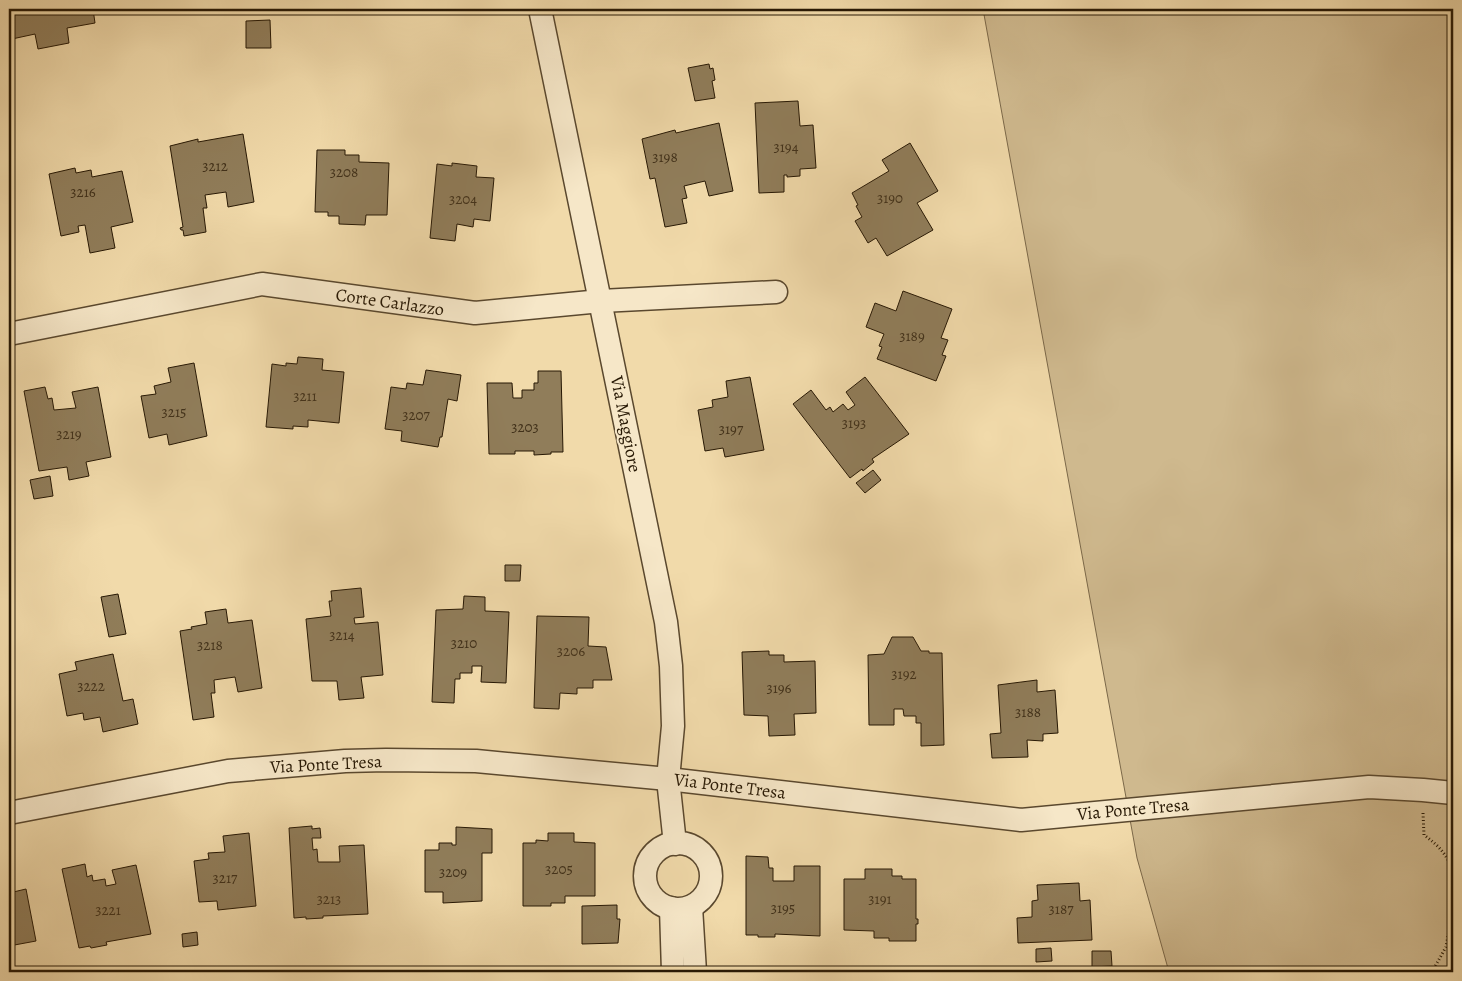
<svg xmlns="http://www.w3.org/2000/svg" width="1462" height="981" viewBox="0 0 1462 981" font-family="Alegreya,serif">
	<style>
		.green { fill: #cfb98e; stroke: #7b6849 }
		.building { fill: #907d5a; stroke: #271804 }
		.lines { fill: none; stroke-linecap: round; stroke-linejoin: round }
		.minor-casing { stroke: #5a482e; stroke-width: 25 }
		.path { stroke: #271804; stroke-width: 3; stroke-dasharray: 1 2.5; stroke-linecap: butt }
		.minor { stroke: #f6e7c8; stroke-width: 22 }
		.labels { text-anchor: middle; stroke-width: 4; stroke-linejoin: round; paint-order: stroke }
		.number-label { font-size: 15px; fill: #41311a }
		.street-label { font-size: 18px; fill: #271804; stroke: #f6e7c8 }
	</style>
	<rect width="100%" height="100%" fill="#f1daaa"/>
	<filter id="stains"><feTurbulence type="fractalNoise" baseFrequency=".004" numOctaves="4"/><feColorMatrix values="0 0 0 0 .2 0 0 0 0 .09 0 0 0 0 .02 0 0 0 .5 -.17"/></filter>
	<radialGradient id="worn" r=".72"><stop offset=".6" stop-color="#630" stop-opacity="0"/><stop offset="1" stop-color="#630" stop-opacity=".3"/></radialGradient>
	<path class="green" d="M983 9H1453V972H1169L1137 858Z"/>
	<g class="building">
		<path d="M9 9H93L95 23 67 28 69 43 38 49 35 34 12 39 9 21Z"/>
		<path d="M270 20 271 48H246V21Z"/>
		<path d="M709 64 710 69 713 68 715 80 712 81 715 98 695 101 688 68Z"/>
		<path d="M798 101 800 126 813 125 816 168 800 169V176L787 177V175H784V192L759 193 755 103Z"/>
		<path d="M719 123 733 191 709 196 705 181 684 186 687 198 682 199 687 223 665 227 655 178 650 179 642 139 675 130 676 133Z"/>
		<path d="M243 134 254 202 228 207 226 192 205 195 207 208H203L206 232 184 236 183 230H181L180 228 183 227 170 146 198 139V142Z"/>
		<path d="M910 143 938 191 917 203 933 230 887 256 876 238 868 243 855 221 862 217 856 206 858 205 852 193 889 171 882 160Z"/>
		<path d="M317 150H345V155H359V162L389 163 387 215H366L365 225 339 224V216H328V212H315Z"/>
		<path d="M452 163 477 166 476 177 494 178 490 221 474 219 473 227 457 224 455 241 430 238 437 164 452 166Z"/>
		<path d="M75 168 76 173 91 170 92 177 122 171 133 222 111 227 115 248 90 253 85 225 78 226 79 232 61 236 49 174Z"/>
		<path d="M903 291 952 309 941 338 948 340 942 355 946 356 936 381 877 359 882 347 879 346 884 334 866 327 875 303 896 311Z"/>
		<path d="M298 357 323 359 322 370 344 372 339 423 308 420V427L293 426V429L266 427 272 364 286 366V363L297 364Z"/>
		<path d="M194 363 207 436 169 445 167 434 149 438 141 396 156 394 154 386 171 382 168 368Z"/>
		<path d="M426 370 461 375 457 401 448 399 442 437H440L438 447 401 441 402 431 385 429 391 387 406 389 407 383 423 385Z"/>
		<path d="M538 371H561L563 452H551V454L534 455V451H515V454H489L487 383H512L513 398H522V390H534V383H538Z"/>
		<path d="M750 377 764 450 725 457 723 448 705 451 698 410 713 407 712 400 728 397 726 381Z"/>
		<path d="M865 377 909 434 872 459 874 462 863 471 862 469 850 478 793 404 811 390 826 410 830 407 833 412 843 404 848 410 855 405 846 392Z"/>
		<path d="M45 387 48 399 52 398 54 410 76 408 72 392 98 387 111 457 86 462 89 476 69 480 67 467 39 471 24 391Z"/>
		<path d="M873 470 881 480 865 493 856 483Z"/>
		<path d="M50 476 53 496 34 499 30 480Z"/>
		<path d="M505 565H521L520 581H505Z"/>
		<path d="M361 588 364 617 354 618 355 624 378 622 383 675 361 677 364 698 339 700 337 681H312L306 619 331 616 329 601H332L331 591Z"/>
		<path d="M118 594 126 634 109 637 101 597Z"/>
		<path d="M464 596 485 597V611L509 612 506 683 481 682 482 666H472V673H460V679H455L454 703 432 702 436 610 463 609Z"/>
		<path d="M226 609 228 623 252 620 262 688 238 692 235 677 214 680 215 693H211L214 717 193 720 180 631 192 629 191 627 207 624 205 612Z"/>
		<path d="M537 616 589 617 588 646 606 647 612 680H593V688H577V694L560 693 559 709 534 708Z"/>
		<path d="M892 637H913L921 651H929V653H942L944 745 921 746V723H916V716H904L903 709H894V725H869L868 655 884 654Z"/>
		<path d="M769 651V655H784V662L815 661 816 713 794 714 795 735 769 736 768 716 744 715 742 652Z"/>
		<path d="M113 654 123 701 133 699 138 724 103 732 100 717 84 720 83 713 67 716 59 674 77 670 75 662Z"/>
		<path d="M1037 680V692L1055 690 1058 733 1043 734V741L1027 740 1028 757 992 758 990 734 1001 733 998 685Z"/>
		<path d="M312 826V829L320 828 321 838H312L313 850 317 849 318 862H340L339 846 364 845 368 914 323 916V918L306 919V917L294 918 289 828Z"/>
		<path d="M456 827 492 829V853H482V901L443 903V892H425V850H439V843H452V845H456Z"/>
		<path d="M249 833 256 906 218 910 217 901 199 902 194 861 209 859 208 853 225 852 223 836Z"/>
		<path d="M548 833H574V842L595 843V896H565V903H551V906H523V843H536V840L548 841Z"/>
		<path d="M746 856 768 857 769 868H773V881H794V866H820V936L775 934V937H758V935H746Z"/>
		<path d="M85 864 87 877 92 875 93 881 105 879 106 886 116 884 112 870 136 865 151 934 106 942 107 945 91 948 90 946 79 948 62 869Z"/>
		<path d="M865 869H892V876H902V879H916V919H918V924H916V941H889V938H874V931L844 930V879H865Z"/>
		<path d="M1079 883 1080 901 1090 900 1092 940 1018 943 1017 918 1032 917V901L1038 900 1037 885Z"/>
		<path d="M26 889 36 941 9 946V893Z"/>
		<path d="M617 905V919H620L618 943 582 944V906Z"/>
		<path d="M197 932 198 945 183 947 182 934Z"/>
		<path d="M1051 948 1052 961 1036 962V949Z"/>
		<path d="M1092 951H1111L1112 966 1092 967Z"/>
	</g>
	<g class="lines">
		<defs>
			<g id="minor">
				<path d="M540 9 666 622 671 666 673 726 668 779 675 844"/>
				<path d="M9 334 262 284 475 313 601 301 776 292"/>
				<path d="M9 813 228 771 345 761 386 760 476 761 668 779 1021 820 1369 787 1423 790 1453 793"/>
				<circle cx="678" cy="876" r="33"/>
				<path d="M691 907 695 972"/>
				<path d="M671 908 673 972"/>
			</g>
		</defs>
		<use href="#minor" class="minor-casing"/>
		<g class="path">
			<path d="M1423 813 1424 835C1438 845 1448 855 1453 872"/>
			<path d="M1432 972 1446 947 1453 908"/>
		</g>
		<use href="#minor" class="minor"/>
	</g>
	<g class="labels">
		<g class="number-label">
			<text x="786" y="152">3194</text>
			<text x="665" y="162">3198</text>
			<text x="215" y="171">3212</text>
			<text x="344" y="177">3208</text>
			<text x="83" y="197">3216</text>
			<text x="890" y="203">3190</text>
			<text x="463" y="204">3204</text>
			<text x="912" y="341">3189</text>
			<text x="305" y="401">3211</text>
			<text x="174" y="417">3215</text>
			<text x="416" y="420">3207</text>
			<text x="854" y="428">3193</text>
			<text x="525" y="432">3203</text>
			<text x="731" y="434">3197</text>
			<text x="69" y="439">3219</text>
			<text x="342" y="640">3214</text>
			<text x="464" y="648">3210</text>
			<text x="210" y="650">3218</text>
			<text x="571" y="656">3206</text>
			<text x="904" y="679">3192</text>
			<text x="91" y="691">3222</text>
			<text x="779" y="693">3196</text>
			<text x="1028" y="717">3188</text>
			<text x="559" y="874">3205</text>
			<text x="453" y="877">3209</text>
			<text x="225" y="883">3217</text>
			<text x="329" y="904">3213</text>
			<text x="880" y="904">3191</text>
			<text x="783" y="913">3195</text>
			<text x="1061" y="914">3187</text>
			<text x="108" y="915">3221</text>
		</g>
		<g class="street-label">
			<text transform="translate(390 302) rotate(8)" y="6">Corte Carlazzo</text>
			<text transform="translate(626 424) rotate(79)" y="6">Via Maggiore</text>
			<text transform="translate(326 764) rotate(-3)" y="6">Via Ponte Tresa</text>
			<text transform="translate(730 786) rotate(7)" y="6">Via Ponte Tresa</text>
			<text transform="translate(1133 809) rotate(-5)" y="6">Via Ponte Tresa</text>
		</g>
	</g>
	<rect width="1462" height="981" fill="none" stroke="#f1daaa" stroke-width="30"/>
	<rect x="10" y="10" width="1442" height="961" fill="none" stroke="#271804" stroke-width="2.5"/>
	<rect x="15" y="15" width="1432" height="951" fill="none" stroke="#271804"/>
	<rect width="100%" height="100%" filter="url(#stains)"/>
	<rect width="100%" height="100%" fill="url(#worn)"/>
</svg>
